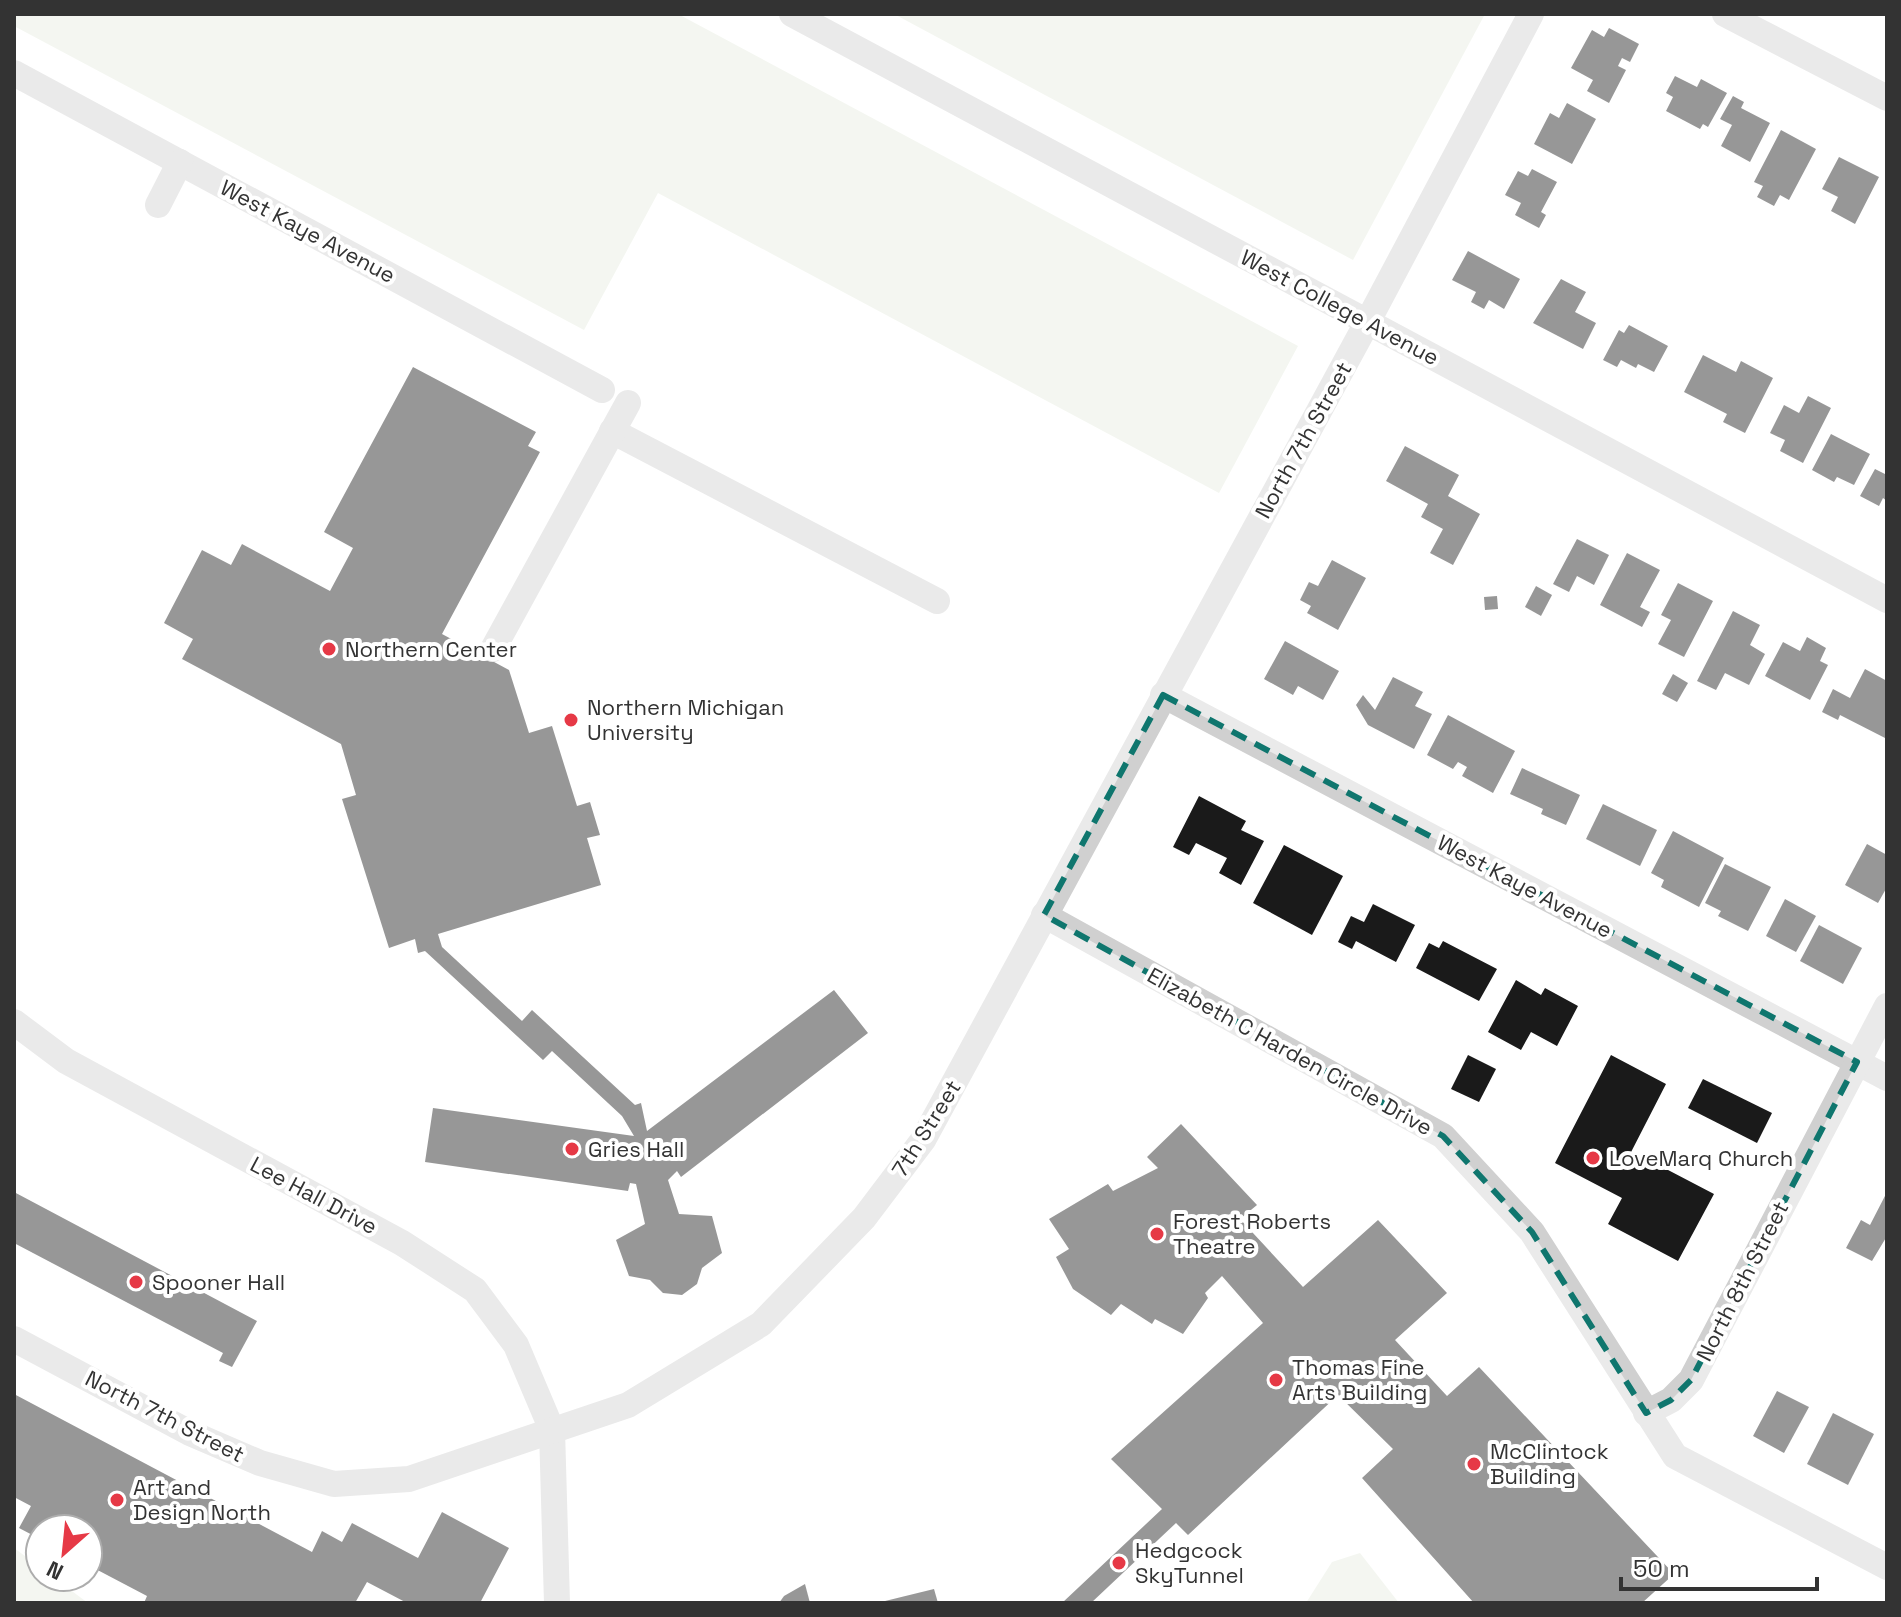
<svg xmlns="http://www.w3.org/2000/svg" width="1901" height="1617" viewBox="0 0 1901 1617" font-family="'Space Grotesk',sans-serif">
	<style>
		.green { fill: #e6ecdf }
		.building { fill: #1a1a1a }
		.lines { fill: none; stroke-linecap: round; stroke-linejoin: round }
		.minor { stroke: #d0d0d0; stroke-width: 26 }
		.marked { fill: none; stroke: #0f766e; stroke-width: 6; stroke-dasharray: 16 10; stroke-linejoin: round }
		.poi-dot { fill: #e63946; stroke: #fff; stroke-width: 3 }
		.labels { text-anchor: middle; stroke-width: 8; stroke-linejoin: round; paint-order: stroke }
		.street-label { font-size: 22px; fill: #333; stroke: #fff }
		.poi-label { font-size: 22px; fill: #333; stroke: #fff; text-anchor: start }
	</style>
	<rect width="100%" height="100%" fill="#fff"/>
	<g class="green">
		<path d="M14 14H678L1298 346 1219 493 658 193 584 330 14 26Z"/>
		<path d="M894 14H1485L1353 260Z"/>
		<path d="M14 1548 40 1567V1577H53L88 1603H14Z"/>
		<path d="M1360 1553 1399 1603H1306L1332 1562Z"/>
	</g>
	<g class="building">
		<path d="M1609 28 1639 44 1630 62 1622 58 1618 66 1626 70 1609 103 1587 91 1593 80 1571 68 1592 30 1604 37Z"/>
		<path d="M1675 76 1697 87 1701 79 1727 93 1708 127 1703 124 1700 129 1666 111 1673 97 1666 93Z"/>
		<path d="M1733 96 1744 102 1741 108 1770 123 1750 162 1721 146 1732 125 1720 119Z"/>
		<path d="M1567 103 1596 119 1572 164 1534 144 1550 113 1559 118Z"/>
		<path d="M1781 130 1816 149 1789 200 1780 195 1774 206 1757 197 1763 186 1754 182Z"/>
		<path d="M1839 157 1879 177 1855 224 1831 211 1838 197 1822 189Z"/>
		<path d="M1532 169 1557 182 1541 212 1546 215 1539 228 1515 215 1521 203 1505 195 1518 171 1528 176Z"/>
		<path d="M1468 251 1520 279 1504 309 1489 300 1484 309 1471 302 1476 292 1452 280Z"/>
		<path d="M1561 279 1586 292 1575 312 1596 323 1583 349 1533 323Z"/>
		<path d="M1629 325 1668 346 1654 372 1638 364 1636 368 1621 360 1617 367 1603 360 1619 330 1624 333Z"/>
		<path d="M1703 355 1736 372 1741 361 1773 378 1745 433 1723 422 1727 414 1684 392Z"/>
		<path d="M413 367 536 432 528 446 540 452 442 634 509 670 529 733 552 726 577 806 590 802 600 835 587 838 601 885 438 934 442 947 522 1021 532 1010 635 1105 641 1103 647 1131 834 990 868 1033 681 1177 677 1171 668 1180 679 1214 712 1216 722 1253 702 1268 697 1284 682 1295 663 1293 650 1280 629 1276 616 1240 645 1224 636 1184 630 1183 628 1191 425 1162 433 1108 634 1136 622 1116 552 1051 543 1060 425 951 418 953 415 939 389 948 342 799 356 795 341 744 182 659 193 639 164 623 202 550 231 565 242 544 330 591 353 548 324 532Z"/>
		<path d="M1808 396 1831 408 1803 463 1780 451 1785 440 1770 433 1784 405 1799 413Z"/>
		<path d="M1831 434 1870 454 1854 485 1837 477 1834 482 1812 470Z"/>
		<path d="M1405 446 1459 475 1448 496 1480 514 1453 565 1430 553 1443 529 1421 517 1428 504 1386 481Z"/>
		<path d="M1875 469 1887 475V501L1883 498 1879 506 1860 496Z"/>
		<path d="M1577 539 1609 555 1594 585 1577 576 1569 592 1553 584Z"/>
		<path d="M1627 553 1660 570 1640 607 1650 612 1642 627 1600 605Z"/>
		<path d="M1332 560 1366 578 1338 630 1307 613 1311 606 1300 600 1309 582 1318 586Z"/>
		<path d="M1678 583 1713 601 1684 657 1658 644 1671 620 1661 615Z"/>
		<path d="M1536 586 1552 595 1541 616 1525 607Z"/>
		<path d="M1497 596 1498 609 1485 610 1484 597Z"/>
		<path d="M1733 611 1760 625 1750 645 1765 654 1749 685 1725 673 1716 690 1697 681Z"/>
		<path d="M1807 637 1826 648 1820 661 1828 665 1810 700 1765 676 1783 642 1800 651Z"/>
		<path d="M1285 641 1339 671 1323 700 1298 686 1293 695 1264 679Z"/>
		<path d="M1865 669 1887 681V739L1840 715 1838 720 1822 712 1833 689 1850 698Z"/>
		<path d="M1673 674 1688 683 1677 702 1662 694Z"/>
		<path d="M1393 677 1423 692 1415 706 1432 714 1414 749 1368 725 1356 705 1363 695 1375 710Z"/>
		<path d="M1448 715 1515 751 1493 793 1462 776 1467 767 1458 762 1453 769 1427 755Z"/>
		<path d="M1522 768 1580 795 1566 825 1541 814 1543 809 1510 794Z"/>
		<path d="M1199 796 1246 821 1241 830 1264 841 1241 885 1219 873 1227 858 1196 843 1189 855 1173 847Z"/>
		<path d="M1603 804 1657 830 1640 866 1586 839Z"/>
		<path d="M1673 831 1724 858 1699 907 1661 887 1664 880 1651 873Z"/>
		<path d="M1867 844 1887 855V887L1878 903 1845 885Z"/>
		<path d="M1284 845 1343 876 1312 935 1253 903Z"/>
		<path d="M1725 864 1771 887 1748 931 1718 916 1721 911 1705 903Z"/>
		<path d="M1785 899 1816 916 1796 952 1766 936Z"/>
		<path d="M1373 904 1415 925 1396 962 1356 941 1352 949 1338 942 1351 916 1364 922Z"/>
		<path d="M1819 925 1862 948 1843 984 1800 961Z"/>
		<path d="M1443 941 1497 969 1479 1001 1416 968 1429 943 1439 948Z"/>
		<path d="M1516 980 1541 995 1545 988 1578 1006 1557 1046 1531 1032 1521 1050 1488 1032Z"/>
		<path d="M1468 1055 1496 1069 1479 1102 1451 1089Z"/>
		<path d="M1611 1055 1666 1084 1628 1158 1641 1165 1647 1159 1714 1194 1678 1261 1608 1224 1622 1198 1555 1163Z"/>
		<path d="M1703 1079 1772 1113 1757 1143 1688 1108Z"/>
		<path d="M1181 1124 1257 1205 1240 1219 1303 1287 1378 1220 1447 1293 1395 1340 1447 1396 1479 1367 1674 1574 1642 1603H1474L1362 1478 1393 1449 1338 1395 1188 1535 1176 1523 1091 1603H1062L1162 1509 1111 1459 1263 1323 1222 1276 1205 1293 1208 1298 1183 1334 1155 1319 1152 1324 1121 1304 1111 1315 1073 1289 1056 1257 1069 1249 1049 1219 1108 1184 1113 1191 1158 1168 1147 1157Z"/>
		<path d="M14 1192 257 1321 232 1367 219 1361 223 1353 14 1243Z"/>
		<path d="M1887 1192V1236L1872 1261 1846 1248 1861 1220 1870 1225Z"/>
		<path d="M1777 1391 1809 1407 1784 1453 1753 1436Z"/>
		<path d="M14 1394 312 1552 322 1531 342 1542 352 1523 418 1558 442 1512 509 1548 480 1603H407L367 1582 355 1603H144L147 1596 88 1565V1529H40V1539L19 1528 31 1506 14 1497Z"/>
		<path d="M1833 1413 1874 1434 1848 1485 1807 1464Z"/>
		<path d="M805 1584 810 1603H779L784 1596Z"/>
		<path d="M934 1589 938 1603H881V1602Z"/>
	</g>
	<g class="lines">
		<g class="minor">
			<path d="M792 14 1887 600"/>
			<path d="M1725 14 1887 98"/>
			<path d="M14 73 602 390"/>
			<path d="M158 205 180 162"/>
			<path d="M612 431 937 601"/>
			<path d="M493 649 628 403"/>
			<path d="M1163 695 1887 1078"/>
			<path d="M1044 915 1443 1136 1532 1232 1675 1456 1887 1567"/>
			<path d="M14 1022 66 1061 402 1243 475 1290 516 1345 552 1430 557 1603"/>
			<path d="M14 1339 190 1433 260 1463 334 1484 409 1479 628 1405 761 1324 864 1218 923 1140 1368 321 1531 14"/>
			<path d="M1646 1413 1671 1400 1691 1380 1887 1006"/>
		</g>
	</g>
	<path d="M0 0H1901V1617H0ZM1163 695 1857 1062 1691 1380 1671 1400 1646 1413 1532 1232 1443 1136 1044 915Z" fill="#fff" fill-opacity=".55" fill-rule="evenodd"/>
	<path class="marked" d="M1163 695 1857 1062 1691 1380 1671 1400 1646 1413 1532 1232 1443 1136 1044 915Z"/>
	<g class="poi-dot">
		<circle cx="329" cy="649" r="8"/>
		<circle cx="571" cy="720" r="8"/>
		<circle cx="572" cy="1149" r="8"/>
		<circle cx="1593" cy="1158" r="8"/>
		<circle cx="1157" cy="1234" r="8"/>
		<circle cx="136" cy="1282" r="8"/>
		<circle cx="1276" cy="1380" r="8"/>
		<circle cx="1474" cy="1464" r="8"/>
		<circle cx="117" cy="1500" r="8"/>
		<circle cx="1119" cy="1563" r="8"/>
	</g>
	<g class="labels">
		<g class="street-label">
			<text transform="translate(308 231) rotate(28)" y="8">West Kaye Avenue</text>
			<text transform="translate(1340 307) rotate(28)" y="8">West College Avenue</text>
			<text transform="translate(1303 440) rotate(-61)" y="8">North 7th Street</text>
			<text transform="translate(1525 886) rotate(28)" y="8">West Kaye Avenue</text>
			<text transform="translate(1290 1051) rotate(29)" y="8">Elizabeth C Harden Circle Drive</text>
			<text transform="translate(926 1128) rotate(-58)" y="8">7th Street</text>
			<text transform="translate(314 1195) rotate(28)" y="8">Lee Hall Drive</text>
			<text transform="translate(1742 1281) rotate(-63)" y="8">North 8th Street</text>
			<text transform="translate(165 1416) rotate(27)" y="8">North 7th Street</text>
		</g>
		<g class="poi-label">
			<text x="345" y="657">Northern Center</text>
			<text x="587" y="715">Northern Michigan<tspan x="587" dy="25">University</tspan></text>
			<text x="588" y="1157">Gries Hall</text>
			<text x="1609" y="1166">LoveMarq Church</text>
			<text x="1173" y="1229">Forest Roberts<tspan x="1173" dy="25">Theatre</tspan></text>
			<text x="152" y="1290">Spooner Hall</text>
			<text x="1292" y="1375">Thomas Fine<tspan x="1292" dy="25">Arts Building</tspan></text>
			<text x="1490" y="1459">McClintock<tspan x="1490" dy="25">Building</tspan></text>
			<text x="133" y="1495">Art and<tspan x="133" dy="25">Design North</tspan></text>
			<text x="1135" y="1558">Hedgcock<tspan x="1135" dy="25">SkyTunnel</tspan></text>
		</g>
	</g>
	<rect width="1901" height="1617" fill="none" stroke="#333333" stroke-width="32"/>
	<g transform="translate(64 1553) rotate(207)"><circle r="38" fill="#ffffff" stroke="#adadad" stroke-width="2"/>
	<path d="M0-6L14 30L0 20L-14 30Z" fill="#e63946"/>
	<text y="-12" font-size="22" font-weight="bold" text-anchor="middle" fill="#333333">N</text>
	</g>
	<path d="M1621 1577v12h196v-12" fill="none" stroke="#333333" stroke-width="4"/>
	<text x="1633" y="1577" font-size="24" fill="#333333" stroke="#ffffff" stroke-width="6" paint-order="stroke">50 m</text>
</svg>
